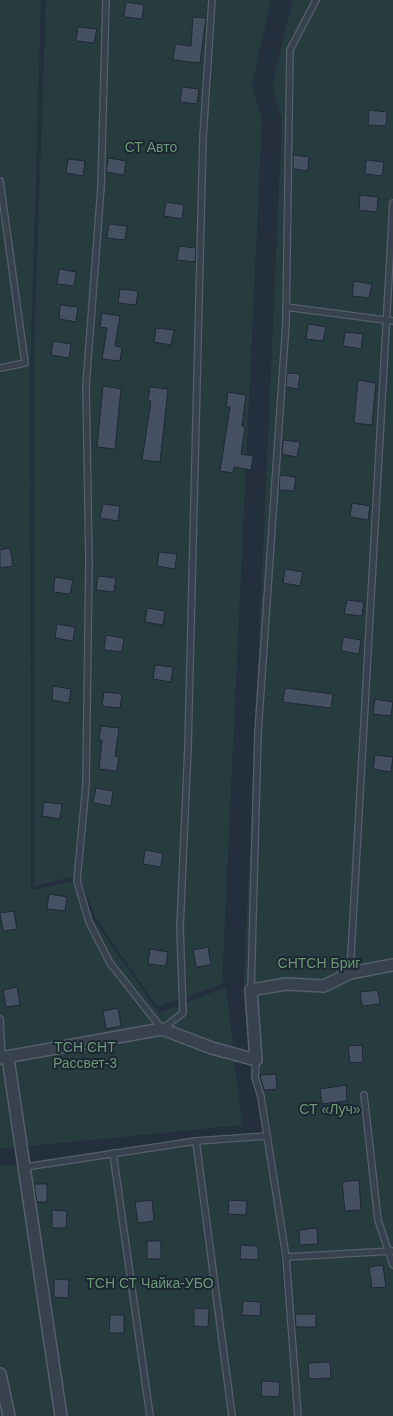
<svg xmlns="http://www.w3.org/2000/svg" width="393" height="1416" viewBox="0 0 393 1416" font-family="Helvetica,sans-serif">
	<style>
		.green { fill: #263c3f }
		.building { fill: #455162; stroke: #1f2835 }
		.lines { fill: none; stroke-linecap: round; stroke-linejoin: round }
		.service-casing { stroke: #565f6c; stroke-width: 8 }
		.minor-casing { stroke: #565f6c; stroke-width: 14 }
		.service { stroke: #38414e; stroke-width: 5.5 }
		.minor { stroke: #38414e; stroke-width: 11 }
		.labels { text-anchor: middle; stroke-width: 4; stroke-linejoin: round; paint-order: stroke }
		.park-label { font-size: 14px; fill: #6b9a76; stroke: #1d2633 }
	</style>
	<rect width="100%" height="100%" fill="#242f3e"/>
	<g class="green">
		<path d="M0 0H41L30 374 31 890 79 880 93 919 159 1013 226 987 242 1125 0 1149Z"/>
		<path d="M46 0H271L252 85 262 120 222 984 157 1007 95 917 79 875 34 886V350Z"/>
		<path d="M293 0H393V1416H301L279 1188 266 1100 261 1093 257 1053 244 982 282 120 272 86Z"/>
		<path d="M270 1136 295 1416H0V1166Z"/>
	</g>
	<g class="building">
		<path d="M126 2 144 5 142 19 124 17Z"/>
		<path d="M193 17 206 18 200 63 173 60 175 44 191 46Z"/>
		<path d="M78 27 97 29 94 43 76 41Z"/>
		<path d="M182 87 199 89 197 104 180 102Z"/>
		<path d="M369 110 387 112 386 126 368 125Z"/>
		<path d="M293 155 309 157 308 171 293 169Z"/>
		<path d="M108 158 126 161 124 175 106 172Z"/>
		<path d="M68 159 85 161 83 176 66 173Z"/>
		<path d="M366 160 384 162 382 176 365 174Z"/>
		<path d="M360 195 378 197 377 212 359 210Z"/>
		<path d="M166 202 184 205 182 219 164 216Z"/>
		<path d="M109 224 127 226 125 240 107 238Z"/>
		<path d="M179 246 196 248 195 262 177 260Z"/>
		<path d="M59 269 76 272 74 286 57 284Z"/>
		<path d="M354 281 372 284 369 298 352 296Z"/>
		<path d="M120 289 138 291 136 305 118 303Z"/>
		<path d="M60 305 78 307 76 322 59 319Z"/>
		<path d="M102 313 120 316 115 346 122 347 120 361 102 359 107 328 100 327Z"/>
		<path d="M308 324 326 327 323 341 306 339Z"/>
		<path d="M156 328 174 330 171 345 154 342Z"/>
		<path d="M345 332 363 334 361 349 343 346Z"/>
		<path d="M53 341 71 344 69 358 51 355Z"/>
		<path d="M287 373 300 374 298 389 286 387Z"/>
		<path d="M358 380 376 383 372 425 354 423Z"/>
		<path d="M103 386 121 389 115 449 97 447Z"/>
		<path d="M150 387 168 389 160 462 142 460 151 401H148Z"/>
		<path d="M228 392 246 395 242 426 245 427 241 454 253 456 251 470 234 467 233 473 220 471 230 407H226Z"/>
		<path d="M283 440 300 442 297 457 282 454Z"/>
		<path d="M280 475 296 477 294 491 279 490Z"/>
		<path d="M352 503 370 506 368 520 350 517Z"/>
		<path d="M103 504 120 506 118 521 100 518Z"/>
		<path d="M10 548 13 566 0 568V550Z"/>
		<path d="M159 552 177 554 175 569 157 566Z"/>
		<path d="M285 569 303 572 300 586 283 583Z"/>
		<path d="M98 576 116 578 114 592 96 590Z"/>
		<path d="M55 577 73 580 70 594 53 592Z"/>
		<path d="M347 600 364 602 362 616 344 614Z"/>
		<path d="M147 608 165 611 163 625 145 622Z"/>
		<path d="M57 624 75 627 73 641 55 638Z"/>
		<path d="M106 635 124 638 122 652 104 650Z"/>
		<path d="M343 637 361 640 359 654 341 651Z"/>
		<path d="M155 665 173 667 171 682 153 679Z"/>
		<path d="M53 686 71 689 69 703 52 700Z"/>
		<path d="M285 688 333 694 331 708 283 702Z"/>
		<path d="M104 692 122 694 120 708 102 706Z"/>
		<path d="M375 699 393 702 391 716 373 714Z"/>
		<path d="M101 726 119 728 115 756 119 757 117 771 99 769 102 740H99Z"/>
		<path d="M375 755 393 757 391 772 373 769Z"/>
		<path d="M96 788 113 791 111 806 93 803Z"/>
		<path d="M44 802 62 804 60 819 42 816Z"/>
		<path d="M145 850 163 853 161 867 143 864Z"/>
		<path d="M49 894 67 897 65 911 47 909Z"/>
		<path d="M14 911 17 929 3 931 0 913Z"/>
		<path d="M208 947 211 965 196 967 193 950Z"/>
		<path d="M150 949 168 952 166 966 148 964Z"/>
		<path d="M17 987 20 1005 6 1007 3 990Z"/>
		<path d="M378 990 380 1004 362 1006 360 992Z"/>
		<path d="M118 1008 121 1026 106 1029 103 1011Z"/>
		<path d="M362 1045 363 1062 350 1063 348 1046Z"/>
		<path d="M276 1074 277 1089 264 1090 260 1075Z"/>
		<path d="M346 1085 347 1101 322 1104 320 1089Z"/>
		<path d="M359 1180 361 1210 345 1211 342 1182Z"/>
		<path d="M34 1184H47V1202H37Z"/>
		<path d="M152 1200 154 1221 138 1223 135 1202Z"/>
		<path d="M229 1200 247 1201 246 1215 228 1214Z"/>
		<path d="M52 1210 67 1211 66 1228H52Z"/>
		<path d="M317 1228 318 1244 300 1245 299 1230Z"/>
		<rect x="147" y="1241" width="14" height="18"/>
		<path d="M241 1245 258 1246V1260L240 1259Z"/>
		<path d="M383 1265 386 1287 372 1288 369 1267Z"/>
		<path d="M54 1279 69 1280 68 1298 54 1297Z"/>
		<path d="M243 1301 261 1302 260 1316 242 1315Z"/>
		<path d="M194 1308 209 1309 208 1327 194 1326Z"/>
		<path d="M295 1314H316V1327H296Z"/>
		<path d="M110 1315H124V1333H109Z"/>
		<path d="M330 1362 331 1378 309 1379 308 1363Z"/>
		<path d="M262 1381 280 1382 279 1397 261 1396Z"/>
	</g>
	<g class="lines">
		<defs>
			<g id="service">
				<path d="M106 0 101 187 86 386 89 561 86 785 77 881 89 922 110 963 162 1029 183 1013 180 927 188 747 203 137 212 0"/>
				<path d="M0 181 25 363 0 368"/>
				<path d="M286 307 393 321"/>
				<path d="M350 973 393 203"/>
				<path d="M251 990 258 733 286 323 290 50 316 0"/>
				<path d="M0 1019 2 1057"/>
				<path d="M256 1060 255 1077 261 1097 286 1257 298 1416"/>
				<path d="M364 1095 378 1220 393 1265"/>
				<path d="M196 1141 232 1416"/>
				<path d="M113 1153 150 1416"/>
				<path d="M25 1167 196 1141 267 1136"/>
				<path d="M286 1257 393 1251"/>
			</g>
			<g id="minor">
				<path d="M0 1058 162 1029 212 1048 256 1060 251 990 286 984 324 986 350 973 393 965"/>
				<path d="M8 1058 61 1416"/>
				<path d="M0 1374 9 1416"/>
			</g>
		</defs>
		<use href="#service" class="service-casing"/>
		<use href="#minor" class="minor-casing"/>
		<use href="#service" class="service"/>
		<use href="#minor" class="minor"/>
	</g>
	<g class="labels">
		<g class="park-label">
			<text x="151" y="152">СТ Авто</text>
			<text x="319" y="968">СНТСН Бриг</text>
			<text x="85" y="1052">ТСН СНТ<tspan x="85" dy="16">Рассвет-3</tspan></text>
			<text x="330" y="1114">СТ «Луч»</text>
			<text x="150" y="1288">ТСН СТ Чайка-УБО</text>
		</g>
	</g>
</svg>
